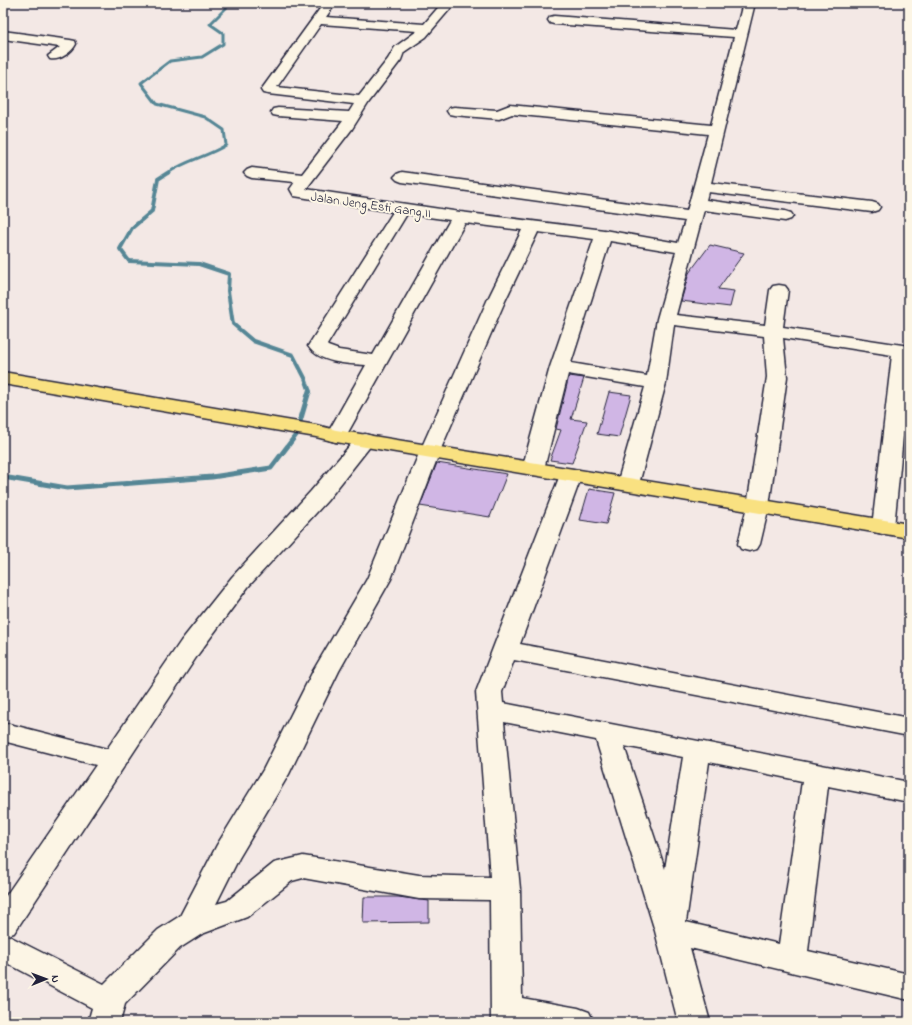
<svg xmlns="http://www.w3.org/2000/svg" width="912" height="1025" viewBox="0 0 912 1025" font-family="'Indie Flower',sans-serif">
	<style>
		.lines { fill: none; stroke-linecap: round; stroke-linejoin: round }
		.stream-far2 { stroke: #558695; stroke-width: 3 }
		.stream-far1 { stroke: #558695; stroke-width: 4 }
		.stream { stroke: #558695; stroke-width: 5 }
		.building { fill: #d0b6e5; stroke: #22223b }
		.minor-casing { stroke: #22223b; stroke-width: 3 }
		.major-casing { stroke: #22223b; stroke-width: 3 }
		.minor { fill: #fcf5e5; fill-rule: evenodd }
		.major { fill: #f9e181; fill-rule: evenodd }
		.labels { text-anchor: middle; stroke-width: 4; stroke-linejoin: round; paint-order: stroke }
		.far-street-label { font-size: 13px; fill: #22223b; stroke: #fcf5e5 }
	</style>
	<rect width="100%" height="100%" fill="#f3e8e5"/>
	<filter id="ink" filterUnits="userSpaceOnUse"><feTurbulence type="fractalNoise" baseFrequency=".025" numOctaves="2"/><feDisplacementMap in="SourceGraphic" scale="8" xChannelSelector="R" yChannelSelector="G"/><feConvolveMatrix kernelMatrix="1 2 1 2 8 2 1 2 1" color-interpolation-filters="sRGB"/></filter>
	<g filter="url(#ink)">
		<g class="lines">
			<path class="stream-far2" d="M168 173C186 160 207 157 226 145L224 130 205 117 157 104 141 83 170 61 202 57 223 44V33L210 24 231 3"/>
			<path class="stream-far1" d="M169 172 158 179 152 211 132 228 120 249 129 261 199 264 229 274 228 291 233 324 253 341 293 355 305 378 310 392"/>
			<path class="stream" d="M3 477 67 488 212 477 271 468 296 435 309 391"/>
		</g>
		<g class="building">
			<path d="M710 245 744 253 718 289 734 291 730 307 681 301 689 273Z"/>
			<path d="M569 376 584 378 571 419 587 421 572 463 550 460 561 430 556 429Z"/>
			<path d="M609 392 631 395 619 437 597 434Z"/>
			<path d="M437 463 507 474 490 517 420 506Z"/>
			<path d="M589 489 615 493 606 524 580 520Z"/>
			<path d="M364 897H398L429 901V922L363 923Z"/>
		</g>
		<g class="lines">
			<defs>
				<g id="minor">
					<path d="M324 3H336L326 17 424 24 442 3H455L426 37 404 52 401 60 369 102 352 129 306 189 460 212 604 230 678 243 685 221 402 182 397 180 394 177 397 174 402 172 687 211 708 134 512 114 499 119 454 115 449 114 447 111 449 108 454 107 497 110 510 105 711 125 734 37 554 24 550 23 548 20 550 17 554 16 736 30 743 3H755L711 183 872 202 878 204 880 207 878 210 872 212 708 192 706 200 785 211 791 213 793 216 791 219 785 221 704 210 676 315 765 325 770 290 773 286 779 285 785 286 788 290 783 327 909 346V376L894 527 891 532 883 534 875 532 872 527 892 355 783 338 787 377 769 506 760 544 757 549 749 551 741 549 738 544 747 506 767 377 764 336 674 325 666 383 639 484 636 489 628 490 620 489 617 484 645 387 568 374 544 469 540 473 533 475 526 473 522 469 550 367 594 239 538 232 505 301 440 451 391 579 339 671 289 774 239 858 216 904 227 901 274 863 303 856 419 875 490 877 476 692 560 475 563 470 571 469 579 470 582 475 520 644 909 718V736L514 660 502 692 503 703 909 782V802L828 786 808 951 909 974V1000L690 948 710 1022H678L655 931 596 740 504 722 520 889 522 998 578 1008 589 1012 594 1022H491L490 900 419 899 303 878 292 881 247 917 202 934 180 948 125 1004 120 1022H88L92 1008 3 961V900L96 765 3 741V725L9 724 107 749 181 641 232 577 311 491 358 436 365 434 372 436 375 440 372 444 327 501 248 587 199 653 14 933 7 935 104 984 158 930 180 916 217 845 263 770 313 671 367 579 420 451 487 301 522 230 465 223 346 436 343 440 336 442 329 440 326 436 366 365C347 364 319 363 308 346L393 212 294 196 290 189 295 182 252 178 247 176 244 173 247 170 252 168 302 174 343 121 278 116 273 115 271 112 273 109 278 108 349 112 354 104 268 94 263 93 261 90ZM321 24 417 31 395 47 388 59 359 96 277 87ZM407 214 450 220 373 355 339 350 328 346 327 345ZM610 241 676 252 657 319 647 376 571 363ZM624 746 683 757 665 869ZM709 762 802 781 779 944 686 922Z"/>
					<path d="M3 31 70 40 75 41 76 44C72 52 60 61 50 59L48 56 60 47 3 39Z"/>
				</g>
				<path id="major" d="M3 372 316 425 336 430 909 524V538L336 442 316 437 3 384Z"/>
			</defs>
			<use href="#minor" class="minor-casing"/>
			<use href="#major" class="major-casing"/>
			<use href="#minor" class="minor"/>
			<use href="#major" class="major"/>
		</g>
	</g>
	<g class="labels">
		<g class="far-street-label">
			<text transform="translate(371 204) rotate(8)" y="5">Jalan Jeng Esti Gang II</text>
		</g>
	</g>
	<rect width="912" height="1025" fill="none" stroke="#fcf5e5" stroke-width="16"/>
	<rect x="8" y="8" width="896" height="1009" fill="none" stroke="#22223b" stroke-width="1.5" filter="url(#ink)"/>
	<g transform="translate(46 979) rotate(89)" stroke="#fcf5e5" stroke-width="3" paint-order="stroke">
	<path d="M0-3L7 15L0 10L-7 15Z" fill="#22223b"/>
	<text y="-6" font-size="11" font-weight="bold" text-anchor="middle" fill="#22223b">N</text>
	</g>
</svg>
